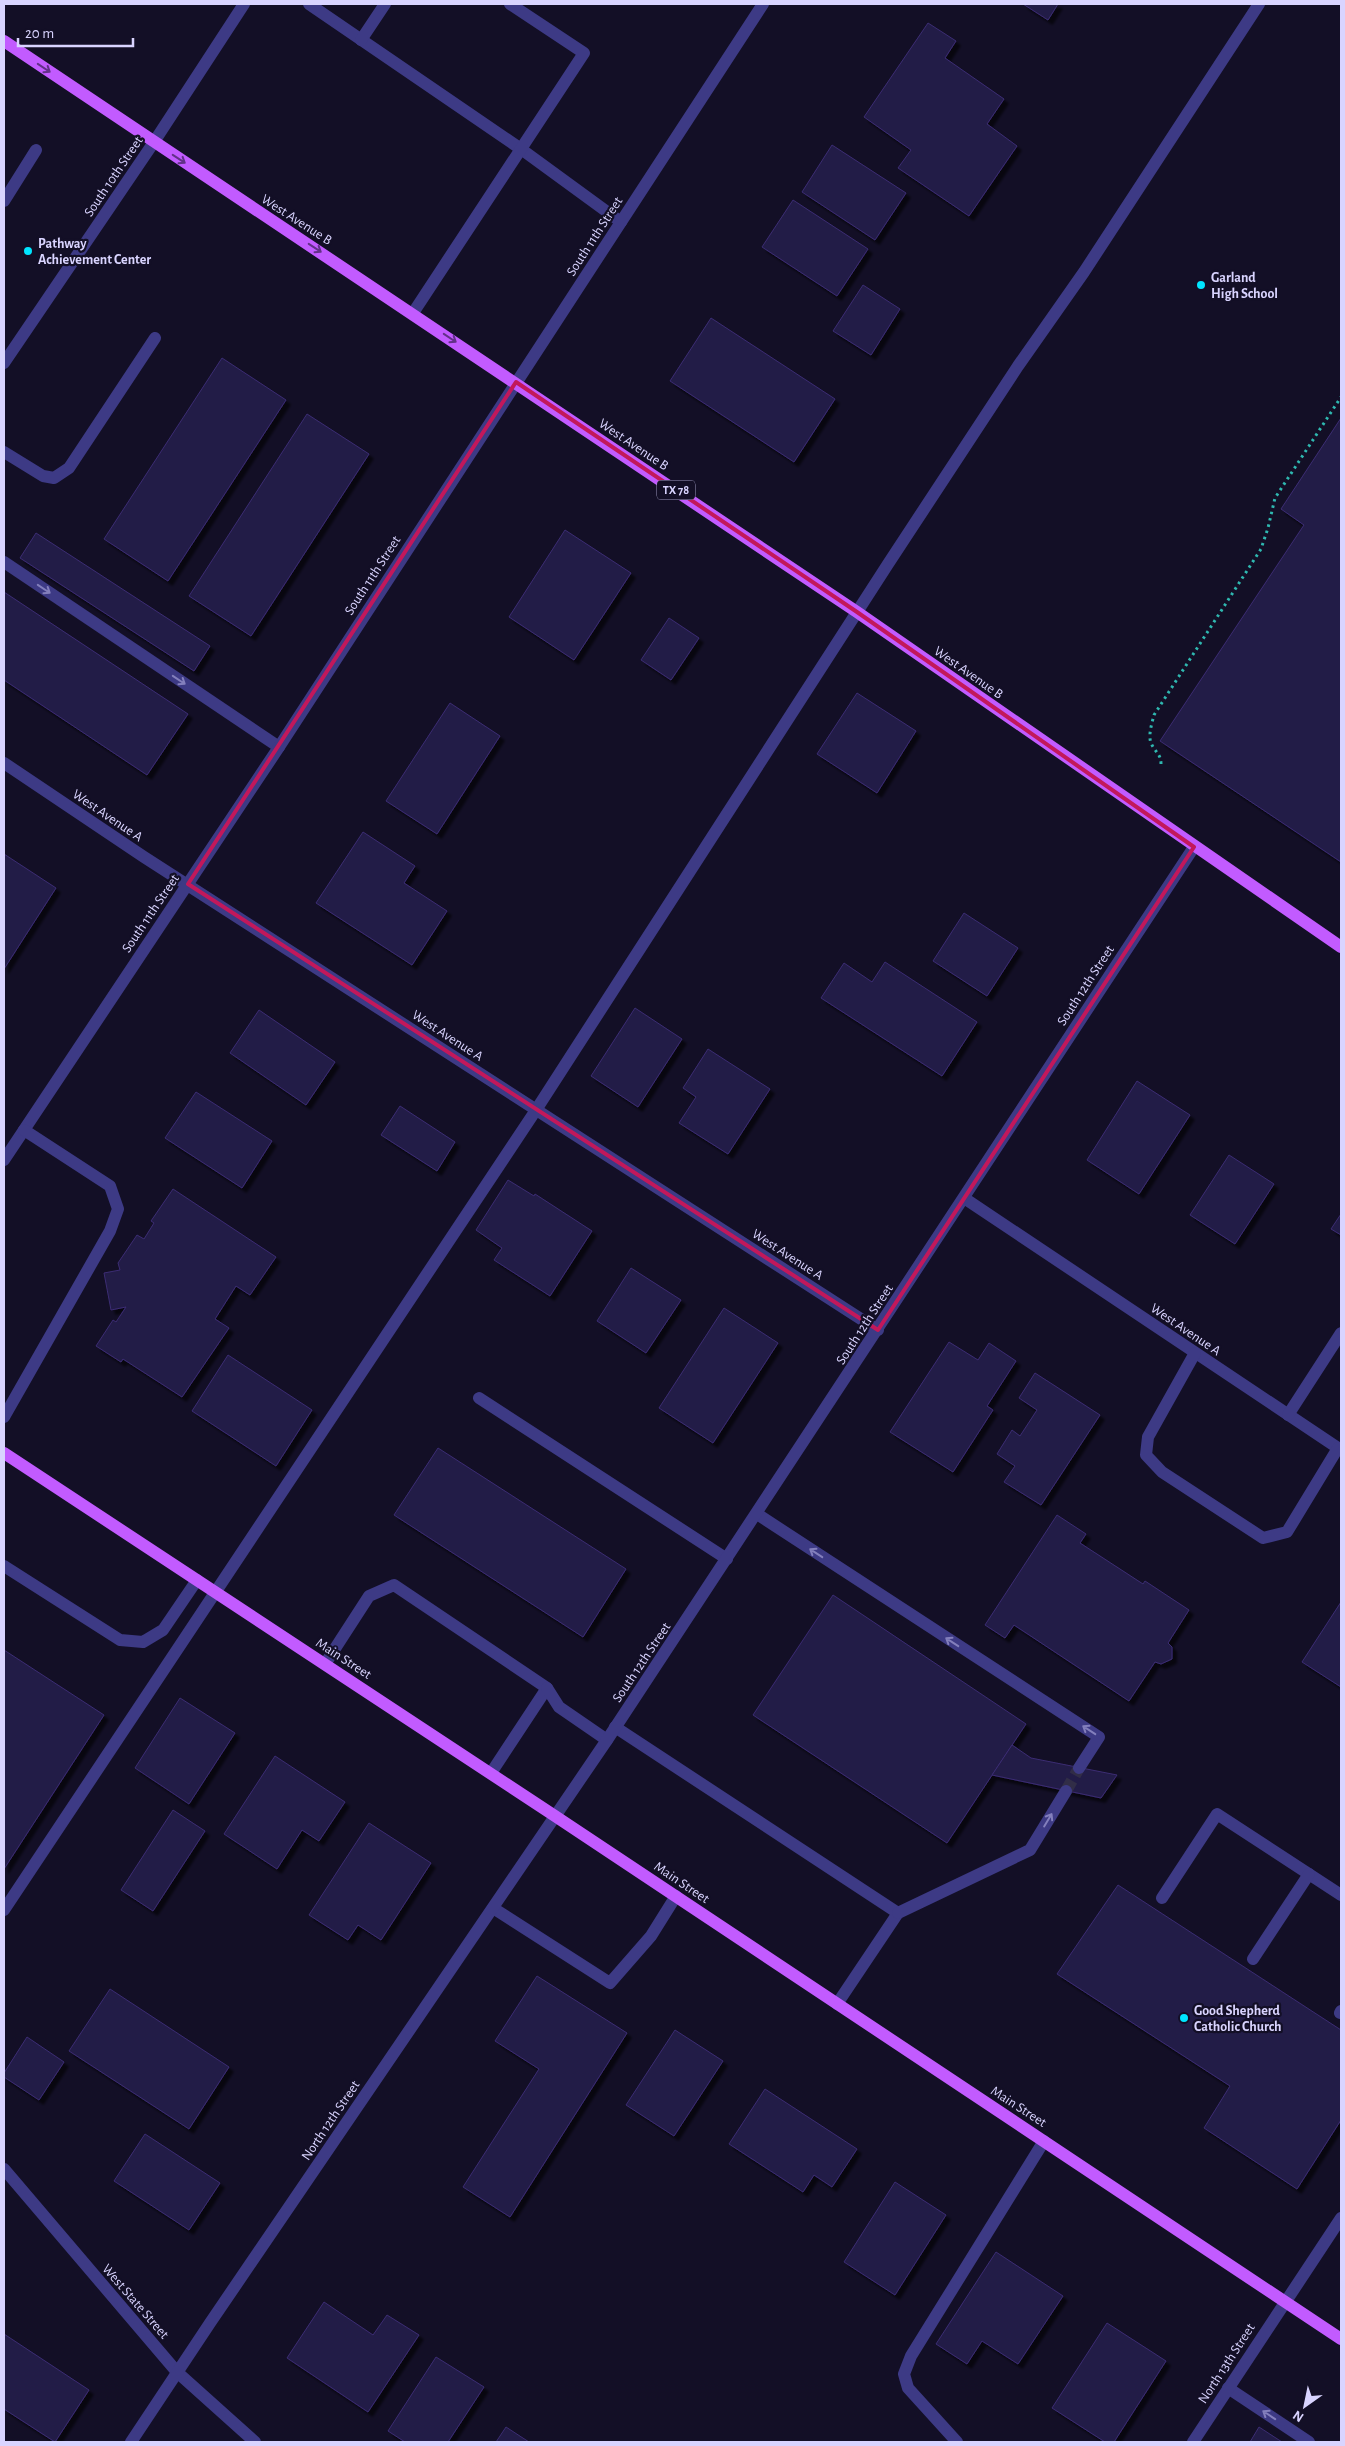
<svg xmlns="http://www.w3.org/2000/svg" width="1345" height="2446" viewBox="0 0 1345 2446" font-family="'Alegreya Sans',sans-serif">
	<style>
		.building { fill: #241b47; stroke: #3b2d73; filter: url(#shadow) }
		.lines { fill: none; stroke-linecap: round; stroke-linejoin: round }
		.minor-tunnel { stroke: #312d47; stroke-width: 12; stroke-dasharray: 12 6; stroke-linecap: butt }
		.path { stroke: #2fb8b0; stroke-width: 3; stroke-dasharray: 2.5 4; stroke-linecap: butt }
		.minor { stroke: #3d3a85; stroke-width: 12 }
		.major { stroke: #c25bff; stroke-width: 12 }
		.oneway { stroke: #623188 }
		.oneway2 { stroke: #837fbc }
		.marked { fill: none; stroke: #c2185b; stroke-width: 4; stroke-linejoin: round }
		.poi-dot { fill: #00e5ff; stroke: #130f26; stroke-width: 2 }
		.labels { text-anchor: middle; stroke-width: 4.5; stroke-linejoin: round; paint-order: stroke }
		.shield { fill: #130f26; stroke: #9e99be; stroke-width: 1 }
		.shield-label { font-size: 12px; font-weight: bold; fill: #d9d4ff }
		.street-label { font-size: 14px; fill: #d9d4ff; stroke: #130f26 }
		.poi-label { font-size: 14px; font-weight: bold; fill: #d9d4ff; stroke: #130f26; text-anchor: start }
	</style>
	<defs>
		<filter id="shadow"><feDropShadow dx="4.5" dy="4.5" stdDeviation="1" flood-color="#0009"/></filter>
	</defs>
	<rect width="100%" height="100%" fill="#130f26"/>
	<g class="building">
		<path d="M1023 4H1058L1048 20Z"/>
		<path d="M928 23 956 41 945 58 1004 99 987 124 1017 146 969 216 898 168 911 150 864 117Z"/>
		<path d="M832 145 906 193 875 240 802 192Z"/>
		<path d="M793 200 868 249 837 296 762 247Z"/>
		<path d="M863 285 900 309 871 355 833 331Z"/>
		<path d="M711 318 835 399 794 462 670 381Z"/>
		<path d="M222 358 286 400 168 581 104 539Z"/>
		<path d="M307 414 369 454 251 636 189 596Z"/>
		<path d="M1341 418V862L1160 741 1304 525 1281 509Z"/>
		<path d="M565 530 631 573 574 660 509 617Z"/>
		<path d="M36 533 210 646 194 671 20 558Z"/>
		<path d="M4 592 188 714 147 775 4 680Z"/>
		<path d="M669 618 699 638 671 680 641 660Z"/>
		<path d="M857 693 916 731 877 793 817 754Z"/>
		<path d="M450 703 500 736 437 834 386 801Z"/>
		<path d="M363 832 415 866 404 883 447 911 412 965 316 903Z"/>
		<path d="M4 854 56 888 4 969Z"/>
		<path d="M964 913 1018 948 987 996 933 961Z"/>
		<path d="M885 962 977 1022 942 1076 821 998 844 963 872 982Z"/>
		<path d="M635 1008 682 1039 638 1107 591 1076Z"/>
		<path d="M259 1010 335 1062 306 1105 230 1053Z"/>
		<path d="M708 1049 770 1089 728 1154 679 1123 696 1097 683 1088Z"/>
		<path d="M1137 1081 1190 1115 1139 1194 1087 1160Z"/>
		<path d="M196 1092 272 1141 242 1188 165 1138Z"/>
		<path d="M400 1106 455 1142 437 1171 381 1135Z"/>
		<path d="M1229 1155 1274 1184 1235 1244 1190 1215Z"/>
		<path d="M508 1180 534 1196 535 1194 592 1231 550 1296 494 1260 502 1248 476 1230Z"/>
		<path d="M173 1189 276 1257 250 1295 236 1286 215 1319 229 1328 182 1397 123 1359 121 1362 96 1346 113 1320 116 1322 126 1307 111 1310 104 1273 120 1270 118 1263 137 1235 144 1239 154 1223 151 1221Z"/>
		<path d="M1341 1214V1235L1331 1229Z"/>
		<path d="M631 1268 681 1300 646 1353 597 1321Z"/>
		<path d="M724 1308 778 1343 713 1443 659 1408Z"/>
		<path d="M949 1342 978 1360 989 1343 1016 1361 987 1406 993 1410 953 1472 890 1432Z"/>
		<path d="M228 1355 312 1410 276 1466 192 1411Z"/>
		<path d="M1035 1373 1100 1415 1041 1505 1004 1482 1015 1466 997 1454 1012 1430 1020 1436 1037 1410 1019 1398Z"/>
		<path d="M438 1448 626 1569 583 1637 394 1515Z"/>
		<path d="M1057 1515 1086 1534 1080 1543 1143 1584 1145 1581 1189 1610 1168 1643 1172 1647V1659L1161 1664 1155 1662 1129 1701 1014 1625 1005 1638 985 1625Z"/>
		<path d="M833 1595 1026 1724 947 1843 753 1715Z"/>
		<path d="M1341 1602V1687L1302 1662Z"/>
		<path d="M4 1650 104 1715 4 1869Z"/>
		<path d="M180 1698 235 1733 189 1804 135 1768Z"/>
		<path d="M1012 1745 1031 1758 1117 1775 1101 1798 992 1775Z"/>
		<path d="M275 1756 345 1802 319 1841 302 1830 277 1869 224 1834Z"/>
		<path d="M173 1810 205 1831 153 1911 121 1890Z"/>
		<path d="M369 1823 431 1863 381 1940 358 1925 348 1940 309 1915Z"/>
		<path d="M1118 1885 1341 2030V2120L1297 2189 1204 2128 1230 2086 1057 1974Z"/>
		<path d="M537 1976 627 2033 510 2217 463 2187 539 2069 495 2041Z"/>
		<path d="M110 1989 229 2067 189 2129 69 2051Z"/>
		<path d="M675 2030 723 2061 674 2136 626 2105Z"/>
		<path d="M27 2037 64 2062 39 2100 4 2077V2073Z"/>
		<path d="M765 2089 857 2149 832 2187 814 2175 803 2192 729 2144Z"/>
		<path d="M145 2134 220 2183 189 2230 114 2181Z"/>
		<path d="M895 2182 946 2215 895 2295 844 2262Z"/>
		<path d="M996 2252 1063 2296 1018 2364 982 2341 967 2364 936 2344Z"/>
		<path d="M324 2302 373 2335 387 2315 419 2335 368 2412 287 2358Z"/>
		<path d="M1107 2323 1166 2361 1114 2442H1105L1052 2408Z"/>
		<path d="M4 2334 89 2390 55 2442 4 2409Z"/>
		<path d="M436 2357 484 2387 448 2442H405L388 2431Z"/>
		<path d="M506 2427 529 2442H496Z"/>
		<path d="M1259 2427 1282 2442H1250Z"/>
	</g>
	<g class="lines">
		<path class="minor-tunnel" d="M1066 1791 1079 1768"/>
		<path class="path" d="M1161 764C1161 754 1155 752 1151 743 1148 735 1152 723 1154 715L1261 549 1268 528 1275 498 1341 397"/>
		<g class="minor">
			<path d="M309 4 521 149 621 222"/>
			<path d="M361 40 385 4"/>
			<path d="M4 201 36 150"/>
			<path d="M413 313 584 53 510 4"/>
			<path d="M4 363 154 142 244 4"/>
			<path d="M4 452 43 476 54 478 69 468 155 338"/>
			<path d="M4 562 279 747"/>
			<path d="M4 763 144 857 878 1330"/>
			<path d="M4 1160 279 747 763 4"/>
			<path d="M964 1198 1341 1450"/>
			<path d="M1195 1353 1148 1437 1146 1455 1162 1472 1263 1538 1287 1532 1338 1448"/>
			<path d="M479 1398 727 1559"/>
			<path d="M1288 1415 1341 1333"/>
			<path d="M4 1417 110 1231 118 1209 110 1186 24 1130"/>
			<path d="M757 1514 1099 1737 1079 1768"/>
			<path d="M4 1566 120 1640 143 1642 163 1630 197 1580"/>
			<path d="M325 1664 369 1596 394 1585 547 1688 491 1773"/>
			<path d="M547 1688 559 1707 607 1740"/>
			<path d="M615 1727 898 1913 837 2004"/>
			<path d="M1162 1898 1217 1814 1341 1895"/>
			<path d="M493 1908 610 1983 651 1936 676 1896"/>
			<path d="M4 1910 536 1110 888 564 1018 366 1084 272 1259 4"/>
			<path d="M898 1913 1030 1850 1066 1791"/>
			<path d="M1253 1959 1309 1874"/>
			<path d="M1340 2013 1341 2011"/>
			<path d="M4 2169 177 2372 255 2442"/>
			<path d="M1228 2388 1309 2442"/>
			<path d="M131 2442 210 2323 607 1740 1194 847"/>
			<path d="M957 2442 908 2388 904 2374 911 2356 1044 2141"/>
			<path d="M1193 2442 1341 2218"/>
		</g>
		<g class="major">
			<path d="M4 41 857 612 1341 947"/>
			<path d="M4 1453 555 1816 1341 2339"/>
		</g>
	</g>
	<defs><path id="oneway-shaft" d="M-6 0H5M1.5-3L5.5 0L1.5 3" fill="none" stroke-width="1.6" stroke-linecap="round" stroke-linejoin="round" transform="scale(1.25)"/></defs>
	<g class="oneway">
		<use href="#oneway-shaft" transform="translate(44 68) rotate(34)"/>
		<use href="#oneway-shaft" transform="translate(179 159) rotate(33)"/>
		<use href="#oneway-shaft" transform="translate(315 248) rotate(33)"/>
		<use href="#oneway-shaft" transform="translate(450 338) rotate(34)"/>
	</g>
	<g class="oneway2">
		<use href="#oneway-shaft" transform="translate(44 589) rotate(34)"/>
		<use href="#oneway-shaft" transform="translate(179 680) rotate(34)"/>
		<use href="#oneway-shaft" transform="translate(816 1553) rotate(-147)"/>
		<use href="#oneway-shaft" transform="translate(952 1642) rotate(-147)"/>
		<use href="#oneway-shaft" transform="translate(1089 1730) rotate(-147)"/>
		<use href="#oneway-shaft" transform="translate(1048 1820) rotate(-59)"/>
		<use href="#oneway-shaft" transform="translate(1269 2415) rotate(-146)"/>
	</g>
	<path class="marked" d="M516 382 857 612 1194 847 878 1330 188 884Z"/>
	<g class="poi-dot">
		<circle cx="28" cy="251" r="5"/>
		<circle cx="1201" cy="285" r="5"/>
		<circle cx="1184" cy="2018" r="5"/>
	</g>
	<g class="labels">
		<rect class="shield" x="657" y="480.5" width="38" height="19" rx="4"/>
		<g class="shield-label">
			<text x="676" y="494">TX 78</text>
		</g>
		<g class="street-label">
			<text transform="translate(113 176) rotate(-56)" y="5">South 10th Street</text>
			<text transform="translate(297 219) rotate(33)" y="5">West Avenue B</text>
			<text transform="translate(594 236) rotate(-57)" y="5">South 11th Street</text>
			<text transform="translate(634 444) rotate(34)" y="5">West Avenue B</text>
			<text transform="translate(372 575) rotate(-57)" y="5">South 11th Street</text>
			<text transform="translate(969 672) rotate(35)" y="5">West Avenue B</text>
			<text transform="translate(108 815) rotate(34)" y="5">West Avenue A</text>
			<text transform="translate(150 913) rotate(-56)" y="5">South 11th Street</text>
			<text transform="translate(1085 985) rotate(-57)" y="5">South 12th Street</text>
			<text transform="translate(448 1035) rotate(33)" y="5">West Avenue A</text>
			<text transform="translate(788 1254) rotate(33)" y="5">West Avenue A</text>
			<text transform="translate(864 1324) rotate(-57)" y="5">South 12th Street</text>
			<text transform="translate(1186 1329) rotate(34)" y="5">West Avenue A</text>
			<text transform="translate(344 1658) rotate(33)" y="5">Main Street</text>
			<text transform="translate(641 1662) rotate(-56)" y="5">South 12th Street</text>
			<text transform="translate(682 1882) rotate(34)" y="5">Main Street</text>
			<text transform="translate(1019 2106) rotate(33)" y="5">Main Street</text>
			<text transform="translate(330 2120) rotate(-56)" y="5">North 12th Street</text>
			<text transform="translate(136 2301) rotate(49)" y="5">West State Street</text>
			<text transform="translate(1226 2363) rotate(-57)" y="5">North 13th Street</text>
		</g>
		<g class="poi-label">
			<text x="38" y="248">Pathway<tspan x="38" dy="16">Achievement Center</tspan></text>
			<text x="1211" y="282">Garland<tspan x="1211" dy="16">High School</tspan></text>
			<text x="1194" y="2015">Good Shepherd<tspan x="1194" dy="16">Catholic Church</tspan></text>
		</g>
	</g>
	<rect width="1345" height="2446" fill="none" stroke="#d9d4ff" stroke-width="10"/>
	<g transform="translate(1305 2406) rotate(213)" stroke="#130f26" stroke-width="4" paint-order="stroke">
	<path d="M0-4L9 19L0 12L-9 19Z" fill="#d9d4ff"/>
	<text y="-8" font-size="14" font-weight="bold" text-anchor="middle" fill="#d9d4ff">N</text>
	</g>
	<path d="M18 38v8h115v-8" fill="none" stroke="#d9d4ff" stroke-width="2.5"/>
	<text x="25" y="38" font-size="15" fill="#d9d4ff" stroke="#130f26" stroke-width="4" paint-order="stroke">20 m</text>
</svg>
